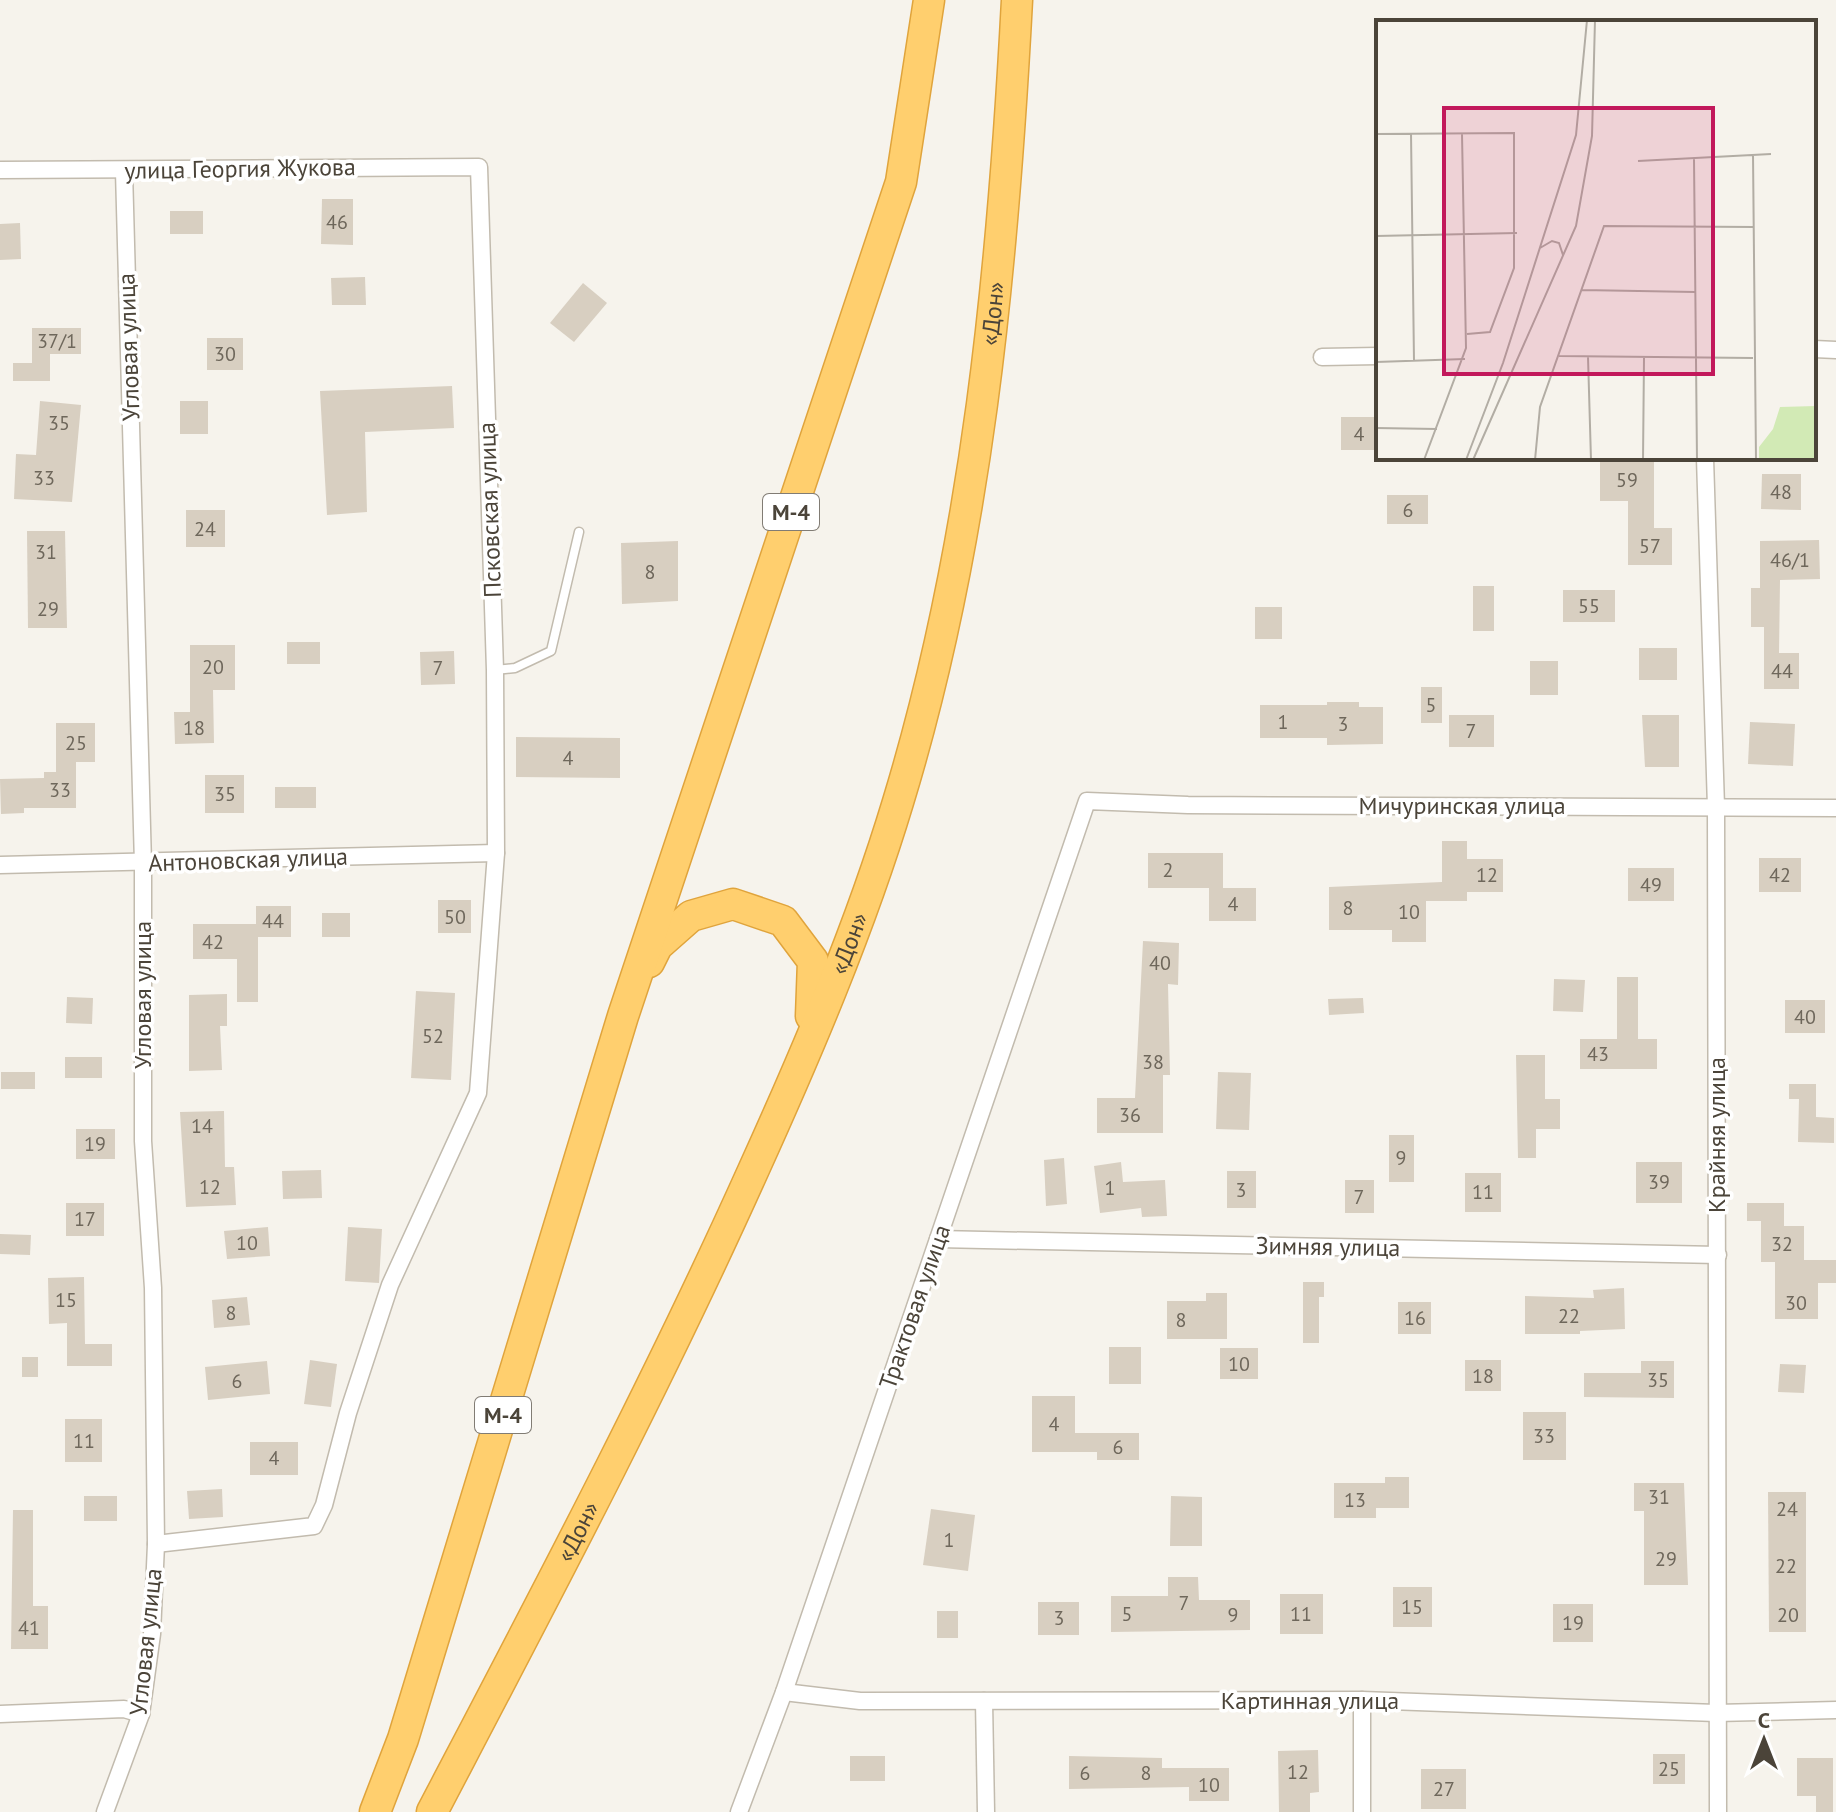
<svg xmlns="http://www.w3.org/2000/svg" width="1836" height="1812" viewBox="0 0 1836 1812" font-family="'PT Sans',sans-serif">
	<style>
		.building { fill: #d8cfc1 }
		.lines { fill: none; stroke-linecap: round; stroke-linejoin: round }
		.lane-casing { stroke: #c2bbae; stroke-width: 11 }
		.street-casing { stroke: #c2bbae; stroke-width: 19 }
		.highway-casing { stroke: #e0a43c; stroke-width: 33 }
		.lane { stroke: #fff; stroke-width: 8 }
		.street { stroke: #fff; stroke-width: 16 }
		.highway { stroke: #ffcf6e; stroke-width: 30 }
		.labels { text-anchor: middle; stroke-width: 7; stroke-linejoin: round; paint-order: stroke }
		.number-label { font-size: 20px; fill: #6e675b }
		.shield { fill: #fff; stroke: #817c74; stroke-width: 2 }
		.shield-label { font-size: 22px; font-weight: bold; fill: #4b4439 }
		.street-label { font-size: 24px; fill: #4b4439; stroke: #fff }
		.inset-road { fill: none; stroke: #b2ada4; stroke-width: 2 }
		.view { fill: #c2185b; fill-opacity: 0.15; stroke: #c2185b; stroke-width: 4 }
		.inset-edge { fill: none; stroke: #4b4439; stroke-width: 4 }
	</style>
	<rect width="100%" height="100%" fill="#f6f3ec"/>
	<g class="building">
		<path d="M322 199H353V245L321 244Z"/>
		<rect x="170" y="211" width="33" height="23"/>
		<path d="M20 223 21 259 0 260V224Z"/>
		<path d="M365 277 366 305H332L331 278Z"/>
		<path d="M583 283 607 303 574 342 550 323Z"/>
		<path d="M32 328H81V354H50V381H13V363H32Z"/>
		<rect x="207" y="338" width="36" height="32"/>
		<path d="M452 386 454 428 365 432 367 512 327 515 320 391Z"/>
		<path d="M40 401 81 405 72 502 14 499 16 454 36 455Z"/>
		<rect x="180" y="401" width="28" height="33"/>
		<rect x="1341" y="417" width="35" height="33"/>
		<path d="M1600 459H1654V528H1672V565H1628V501H1600Z"/>
		<path d="M1762 474H1801V510L1761 509Z"/>
		<rect x="1387" y="495" width="41" height="29"/>
		<rect x="186" y="510" width="39" height="37"/>
		<path d="M27 531H65L67 628H28Z"/>
		<path d="M1819 540 1820 579 1780 580 1779 653H1799V689H1764V627H1751V588H1760V541Z"/>
		<path d="M678 541V601L622 604 621 543Z"/>
		<rect x="1473" y="586" width="21" height="45"/>
		<rect x="1563" y="590" width="52" height="32"/>
		<rect x="1255" y="607" width="27" height="32"/>
		<rect x="287" y="642" width="33" height="22"/>
		<path d="M190 645H235V690H213L214 743 175 744 174 712H190Z"/>
		<rect x="1639" y="648" width="38" height="32"/>
		<path d="M454 651 455 684 421 685 420 652Z"/>
		<rect x="1530" y="661" width="28" height="34"/>
		<rect x="1421" y="687" width="21" height="36"/>
		<path d="M1327 702H1359V707H1383V744L1327 745V738H1260V705H1327Z"/>
		<rect x="1449" y="715" width="45" height="32"/>
		<path d="M1642 715H1679V767H1645Z"/>
		<path d="M1750 722 1795 724 1793 766 1748 764Z"/>
		<path d="M56 723H95V762H76V808H24V813L1 814 0 779 44 778V772H56Z"/>
		<path d="M516 737 620 738V778L516 777Z"/>
		<rect x="205" y="775" width="39" height="38"/>
		<rect x="275" y="787" width="41" height="21"/>
		<path d="M1442 841H1467V859H1503V892H1467V901H1426V942H1392V930H1329V887L1442 882Z"/>
		<rect x="1148" y="853" width="75" height="35"/>
		<rect x="1759" y="858" width="42" height="34"/>
		<rect x="1628" y="868" width="46" height="33"/>
		<rect x="1209" y="888" width="47" height="33"/>
		<rect x="438" y="900" width="33" height="33"/>
		<path d="M256 906H291V937H258V1002H237V959H193V924H256Z"/>
		<rect x="322" y="913" width="28" height="24"/>
		<path d="M1143 941 1179 943 1178 985 1168 984 1170 1075H1163V1133H1097V1098H1135Z"/>
		<path d="M1617 977H1638V1039H1657V1069H1580V1039H1617Z"/>
		<path d="M1554 979 1585 980 1583 1012 1553 1011Z"/>
		<path d="M416 991 455 993 451 1080 411 1078Z"/>
		<path d="M227 994V1026H220L222 1070 189 1071V995Z"/>
		<path d="M67 997 93 998 92 1024 66 1023Z"/>
		<path d="M1363 998 1364 1013 1329 1015 1328 999Z"/>
		<rect x="1785" y="1000" width="40" height="33"/>
		<path d="M1516 1055H1545V1099H1560V1129H1536V1158H1518Z"/>
		<rect x="65" y="1057" width="37" height="21"/>
		<rect x="1" y="1072" width="34" height="17"/>
		<path d="M1218 1072 1251 1073 1249 1130 1216 1129Z"/>
		<path d="M1789 1084H1816V1117L1834 1118V1143L1798 1142 1799 1099H1789Z"/>
		<path d="M224 1111 225 1167H234L236 1205 186 1207 180 1112Z"/>
		<rect x="76" y="1129" width="39" height="30"/>
		<rect x="1389" y="1135" width="25" height="47"/>
		<path d="M1064 1158 1067 1204 1046 1206 1044 1160Z"/>
		<path d="M1121 1162 1123 1182 1165 1180 1167 1216 1142 1217 1141 1208 1100 1213 1094 1166Z"/>
		<rect x="1636" y="1162" width="46" height="41"/>
		<path d="M321 1170 322 1198 283 1199 282 1171Z"/>
		<rect x="1227" y="1171" width="29" height="37"/>
		<rect x="1465" y="1173" width="36" height="39"/>
		<rect x="1345" y="1180" width="29" height="33"/>
		<rect x="66" y="1203" width="38" height="33"/>
		<path d="M1747 1203H1784V1226H1804V1260H1836V1283H1818V1319H1775V1262H1761V1221H1747Z"/>
		<path d="M268 1227 270 1256 227 1259 224 1231Z"/>
		<path d="M348 1227 382 1229 379 1283 345 1281Z"/>
		<path d="M0 1234 31 1235 30 1255 0 1254Z"/>
		<path d="M84 1277 85 1344H112V1366H67V1323L49 1324 48 1278Z"/>
		<path d="M1303 1282H1324V1297H1319V1343H1303Z"/>
		<path d="M1624 1288 1625 1329 1580 1331V1334H1525V1296L1594 1298 1593 1290Z"/>
		<path d="M1206 1293H1227V1339H1167V1301H1206Z"/>
		<path d="M247 1297 250 1325 214 1328 212 1300Z"/>
		<rect x="1398" y="1302" width="33" height="32"/>
		<rect x="1109" y="1347" width="32" height="37"/>
		<rect x="1220" y="1348" width="38" height="31"/>
		<rect x="22" y="1357" width="16" height="20"/>
		<path d="M310 1360 337 1364 331 1407 304 1404Z"/>
		<rect x="1465" y="1360" width="36" height="31"/>
		<path d="M267 1361 270 1394 208 1400 205 1367Z"/>
		<path d="M1641 1361H1674V1398L1584 1397V1373H1641Z"/>
		<path d="M1780 1364 1806 1365 1804 1393 1778 1392Z"/>
		<path d="M1032 1396H1075V1433H1139V1460H1097V1452H1032Z"/>
		<rect x="1523" y="1412" width="43" height="48"/>
		<rect x="65" y="1419" width="37" height="43"/>
		<rect x="250" y="1442" width="48" height="33"/>
		<path d="M1385 1477H1409V1508H1376V1518H1334V1483H1385Z"/>
		<path d="M1634 1483H1684L1688 1585H1644V1511H1634Z"/>
		<path d="M222 1489 223 1517 189 1519 187 1491Z"/>
		<path d="M1768 1492H1806V1632H1769Z"/>
		<rect x="84" y="1496" width="33" height="25"/>
		<path d="M1171 1496 1202 1497V1546H1170Z"/>
		<path d="M931 1509 975 1515 968 1571 923 1565Z"/>
		<path d="M13 1510H33V1606H48V1649H11Z"/>
		<path d="M1168 1577H1198L1199 1600H1250V1630L1111 1632V1596H1168Z"/>
		<rect x="1393" y="1587" width="39" height="40"/>
		<rect x="1280" y="1594" width="43" height="40"/>
		<rect x="1038" y="1602" width="41" height="33"/>
		<rect x="1553" y="1604" width="40" height="38"/>
		<rect x="937" y="1611" width="21" height="27"/>
		<path d="M1318 1750 1319 1792 1310 1793V1812H1279L1278 1751Z"/>
		<rect x="1653" y="1754" width="32" height="30"/>
		<rect x="850" y="1756" width="35" height="25"/>
		<path d="M1069 1756 1162 1758V1768H1229V1801H1189V1787L1069 1789Z"/>
		<path d="M1797 1758H1833V1812H1816V1796H1797Z"/>
		<rect x="1421" y="1769" width="45" height="40"/>
	</g>
	<g class="lines">
		<defs>
			<path id="lane" d="M495 670 515 668 551 651 579 532"/>
			<g id="street">
				<path d="M0 170 479 167 495 670 496 853 478 1093 390 1285 348 1413 324 1505 314 1526 156 1544"/>
				<path d="M1814 349 1836 350"/>
				<path d="M1322 357 1378 356"/>
				<path d="M1705 458 1716 807 1718 1812"/>
				<path d="M0 865 496 853"/>
				<path d="M938 1239 1718 1255"/>
				<path d="M784 1692 860 1701 1362 1700 1716 1713 1836 1710"/>
				<path d="M984 1701 986 1812"/>
				<path d="M0 1714 124 1709 141 1714"/>
				<path d="M105 1812 141 1714 152 1634 156 1544 153 1288 143 1141V864L124 171"/>
				<path d="M739 1812 784 1692 1087 801 1188 805 1836 808"/>
				<path d="M1362 1812V1700"/>
			</g>
			<g id="highway">
				<path d="M649 962 657 946 691 916 733 904 783 921 813 961 811 1016"/>
				<path d="M375 1812 403 1739 623 1016 901 182 929 0"/>
				<path id="s1" d="M432 1812C543 1600 655 1389 753 1171 807 1052 860 928 898 802 977 543 1003 270 1017 0"/>
			</g>
		</defs>
		<use href="#lane" class="lane-casing"/>
		<use href="#street" class="street-casing"/>
		<use href="#highway" class="highway-casing"/>
		<use href="#lane" class="lane"/>
		<use href="#street" class="street"/>
		<use href="#highway" class="highway"/>
	</g>
	<g class="labels">
		<g class="number-label">
			<text x="337" y="229">46</text>
			<text x="57" y="348">37/1</text>
			<text x="225" y="361">30</text>
			<text x="59" y="430">35</text>
			<text x="1359" y="441">4</text>
			<text x="44" y="485">33</text>
			<text x="1627" y="487">59</text>
			<text x="1781" y="499">48</text>
			<text x="1408" y="517">6</text>
			<text x="205" y="536">24</text>
			<text x="1650" y="553">57</text>
			<text x="46" y="559">31</text>
			<text x="1790" y="567">46/1</text>
			<text x="650" y="579">8</text>
			<text x="1589" y="613">55</text>
			<text x="48" y="616">29</text>
			<text x="213" y="674">20</text>
			<text x="438" y="675">7</text>
			<text x="1782" y="678">44</text>
			<text x="1431" y="712">5</text>
			<text x="1283" y="729">1</text>
			<text x="1343" y="731">3</text>
			<text x="194" y="735">18</text>
			<text x="1471" y="738">7</text>
			<text x="76" y="750">25</text>
			<text x="568" y="765">4</text>
			<text x="60" y="797">33</text>
			<text x="225" y="801">35</text>
			<text x="1168" y="877">2</text>
			<text x="1487" y="882">12</text>
			<text x="1780" y="882">42</text>
			<text x="1651" y="892">49</text>
			<text x="1233" y="911">4</text>
			<text x="1348" y="915">8</text>
			<text x="1409" y="919">10</text>
			<text x="455" y="924">50</text>
			<text x="273" y="928">44</text>
			<text x="213" y="949">42</text>
			<text x="1160" y="970">40</text>
			<text x="1805" y="1024">40</text>
			<text x="433" y="1043">52</text>
			<text x="1598" y="1061">43</text>
			<text x="1153" y="1069">38</text>
			<text x="1130" y="1122">36</text>
			<text x="202" y="1133">14</text>
			<text x="95" y="1151">19</text>
			<text x="1401" y="1165">9</text>
			<text x="1659" y="1189">39</text>
			<text x="210" y="1194">12</text>
			<text x="1110" y="1195">1</text>
			<text x="1241" y="1197">3</text>
			<text x="1483" y="1199">11</text>
			<text x="1359" y="1204">7</text>
			<text x="85" y="1226">17</text>
			<text x="247" y="1250">10</text>
			<text x="1782" y="1251">32</text>
			<text x="66" y="1307">15</text>
			<text x="1796" y="1310">30</text>
			<text x="231" y="1320">8</text>
			<text x="1569" y="1323">22</text>
			<text x="1415" y="1325">16</text>
			<text x="1181" y="1327">8</text>
			<text x="1239" y="1371">10</text>
			<text x="1483" y="1383">18</text>
			<text x="1658" y="1387">35</text>
			<text x="237" y="1388">6</text>
			<text x="1054" y="1431">4</text>
			<text x="1544" y="1443">33</text>
			<text x="84" y="1448">11</text>
			<text x="1118" y="1454">6</text>
			<text x="274" y="1465">4</text>
			<text x="1659" y="1504">31</text>
			<text x="1355" y="1507">13</text>
			<text x="1787" y="1516">24</text>
			<text x="949" y="1547">1</text>
			<text x="1666" y="1566">29</text>
			<text x="1786" y="1573">22</text>
			<text x="1184" y="1610">7</text>
			<text x="1412" y="1614">15</text>
			<text x="1127" y="1621">5</text>
			<text x="1301" y="1621">11</text>
			<text x="1233" y="1622">9</text>
			<text x="1788" y="1622">20</text>
			<text x="1059" y="1625">3</text>
			<text x="1573" y="1630">19</text>
			<text x="29" y="1635">41</text>
			<text x="1669" y="1776">25</text>
			<text x="1298" y="1779">12</text>
			<text x="1085" y="1780">6</text>
			<text x="1146" y="1780">8</text>
			<text x="1209" y="1792">10</text>
			<text x="1444" y="1796">27</text>
		</g>
		<g class="shield">
			<rect x="763" y="494" width="56" height="36" rx="6"/>
			<rect x="475" y="1397" width="56" height="36" rx="6"/>
		</g>
		<g class="shield-label">
			<text x="791" y="520">М-4</text>
			<text x="503" y="1423">М-4</text>
		</g>
		<g class="street-label">
			<text transform="translate(240 169) rotate(-1)" y="8">улица Георгия Жукова</text>
			<text dy="8" stroke="none"><textPath href="#s1" startOffset="1612">«Дон»</textPath></text>
			<text transform="translate(129 347) rotate(-92)" y="8">Угловая улица</text>
			<text transform="translate(490 510) rotate(-92)" y="8">Псковская улица</text>
			<text x="1462" y="814">Мичуринская улица</text>
			<text transform="translate(248 860) rotate(-2)" y="8">Антоновская улица</text>
			<text dy="8" stroke="none"><textPath href="#s1" startOffset="964">«Дон»</textPath></text>
			<text transform="translate(143 995) rotate(-90)" y="8">Угловая улица</text>
			<text transform="translate(1717 1135) rotate(-90)" y="8">Крайняя улица</text>
			<text transform="translate(1328 1247) rotate(1)" y="8">Зимняя улица</text>
			<text transform="translate(915 1307) rotate(-71)" y="8">Трактовая улица</text>
			<text dy="8" stroke="none"><textPath href="#s1" startOffset="316">«Дон»</textPath></text>
			<text transform="translate(146 1642) rotate(-84)" y="8">Угловая улица</text>
			<text x="1310" y="1709">Картинная улица</text>
		</g>
	</g>
	<g transform="translate(1376 20)">
		<rect width="440" height="440" fill="#f6f3ec"/>
		<path d="M440 386V440H383V427L397 409 404 387Z" fill="#d2eab5"/>
		<path class="inset-road" d="M35 113 38 341M0 114 138 113V248L114 312 91 314M377 134 380 440M318 139 321 440M262 141 395 134M0 216 141 213M164 228 176 221 183 223 187 235M206 270 319 272M183 336 377 338M212 337 215 440M0 342 89 339M0 408 61 409M48 440 90 328 86 114M90 440 127 343 200 115 211 0M97 440 200 206 216 116 219 0M159 440 164 387 228 206 378 207M267 440 268 338"/>
		<path class="view" d="M68 88H337V354H68Z"/>
		<rect width="440" height="440" class="inset-edge"/>
	</g>
	<g transform="translate(1764 1740)" stroke="#ffffff" stroke-width="6" paint-order="stroke">
	<path d="M0-6L14 30L0 20L-14 30Z" fill="#4b4439"/>
	<text y="-12" font-size="22" font-weight="bold" text-anchor="middle" fill="#4b4439">С</text>
	</g>
</svg>
